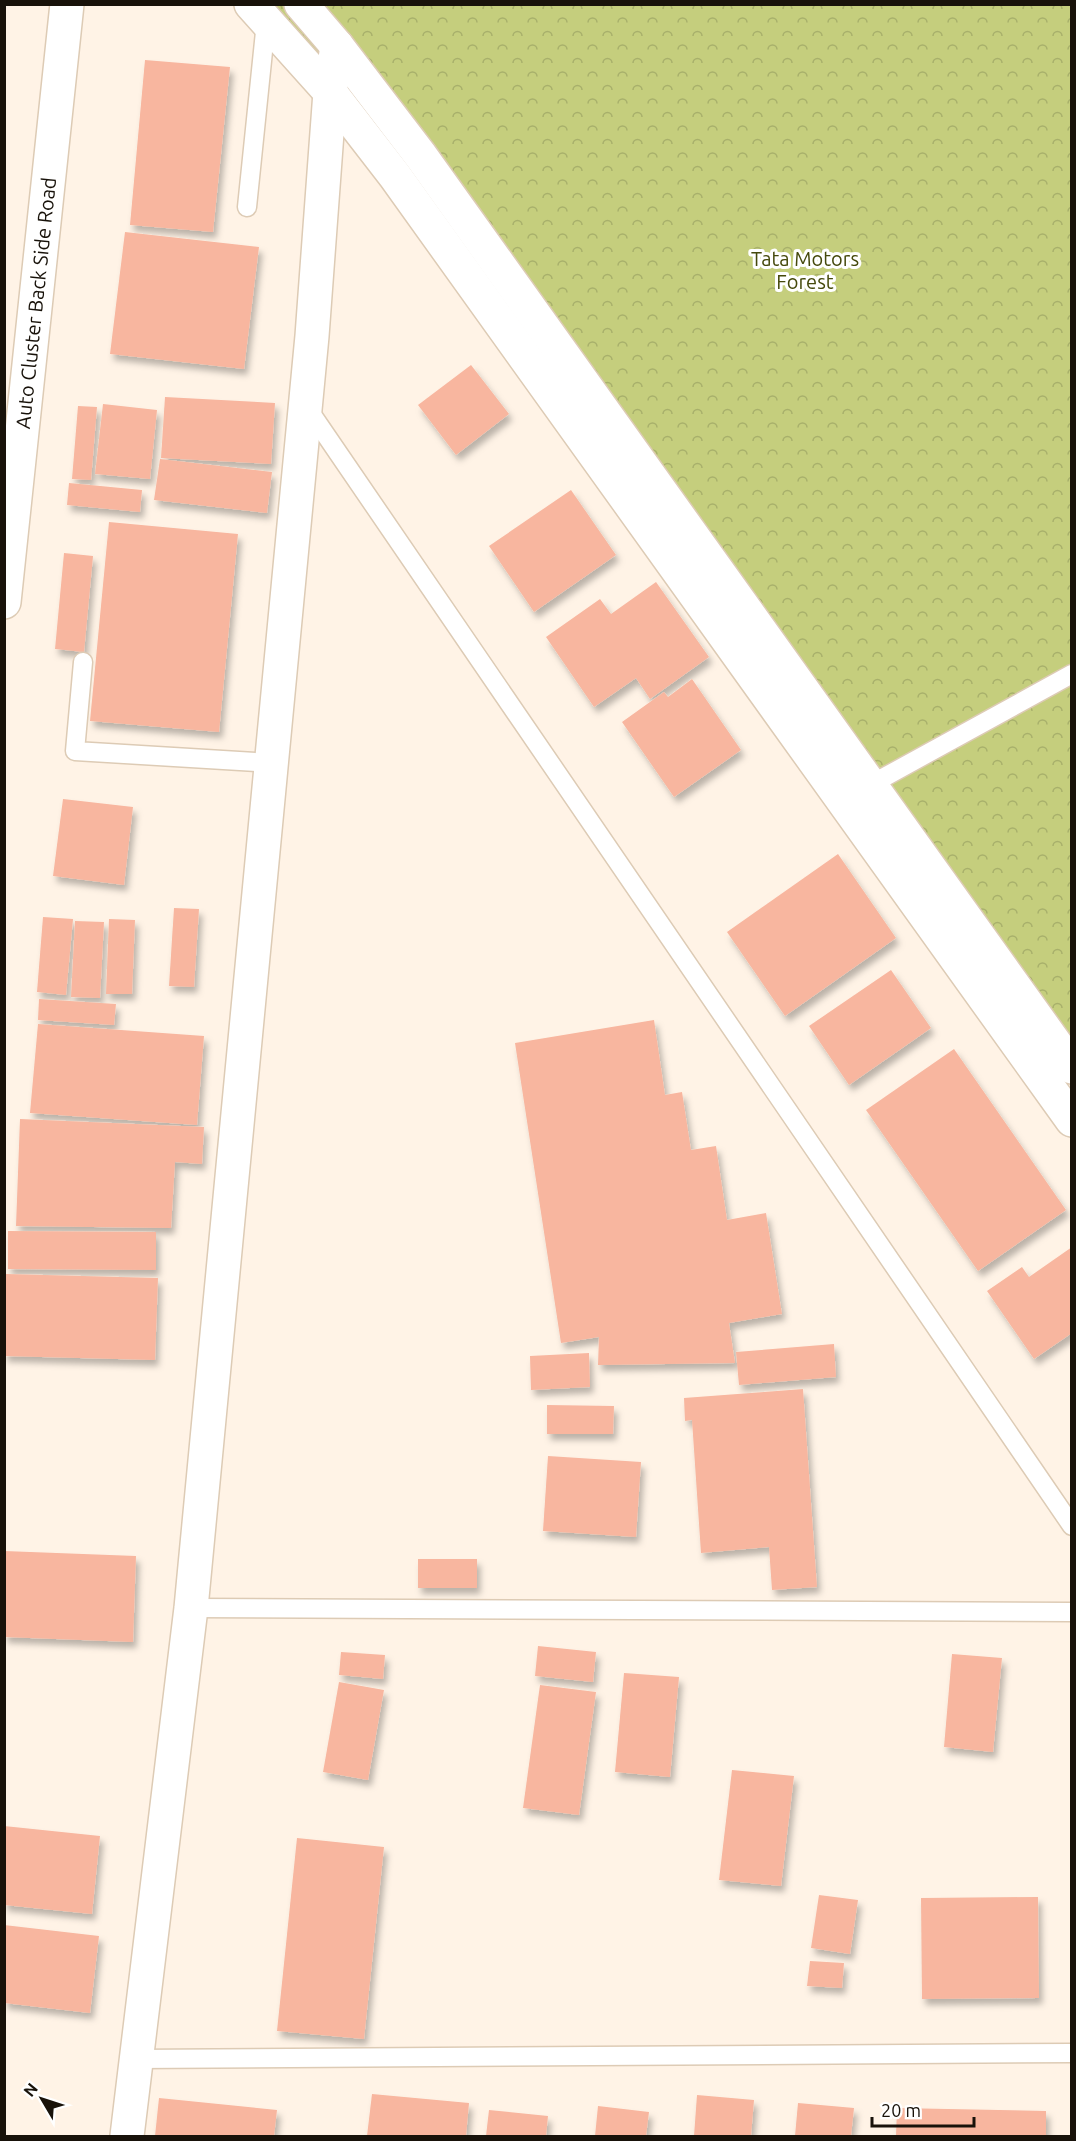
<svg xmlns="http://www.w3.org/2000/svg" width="1076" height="2141" viewBox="0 0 1076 2141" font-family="Ubuntu,sans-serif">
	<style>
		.forest { fill: url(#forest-crowns) }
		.building { fill: #f8b69f; filter: url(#shadow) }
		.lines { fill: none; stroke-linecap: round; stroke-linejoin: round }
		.service-casing { stroke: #ddcbb5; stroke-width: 21 }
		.tertiary-casing { stroke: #ddcbb5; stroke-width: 36 }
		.secondary-casing { stroke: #ddcbb5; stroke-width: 36 }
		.primary-casing { stroke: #ddcbb5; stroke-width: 36 }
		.service { stroke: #fff; stroke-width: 18 }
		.tertiary { stroke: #fff; stroke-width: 33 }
		.secondary { stroke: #fff; stroke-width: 33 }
		.primary { stroke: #fff; stroke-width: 33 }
		.labels { text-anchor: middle; stroke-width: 6; stroke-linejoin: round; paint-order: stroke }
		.park-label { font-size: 20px; fill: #45490c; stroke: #fff }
		.street-label { font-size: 20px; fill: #18120a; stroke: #fff }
	</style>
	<defs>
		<pattern id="forest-crowns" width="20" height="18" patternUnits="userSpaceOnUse" patternTransform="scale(1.5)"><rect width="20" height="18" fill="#c5ce7d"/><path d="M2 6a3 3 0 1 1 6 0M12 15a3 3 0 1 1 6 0" fill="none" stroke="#a8b06b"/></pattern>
		<filter id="shadow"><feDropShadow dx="3.5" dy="6" stdDeviation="3" flood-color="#0004"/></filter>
	</defs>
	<rect width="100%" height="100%" fill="#fff3e6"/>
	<path class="forest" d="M275 5H1071V1077Z"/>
	<g class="building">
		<path d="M145 60 230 67 213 232 130 225Z"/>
		<path d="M125 232 259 247 244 369 110 354Z"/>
		<path d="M471 365 509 414 456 455 418 405Z"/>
		<path d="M165 397 275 403 271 464 161 458Z"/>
		<path d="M103 404 157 410 150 479 95 474Z"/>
		<path d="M78 406 97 407 91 480 72 479Z"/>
		<path d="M160 459 272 472 267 513 154 500Z"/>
		<path d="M69 483 142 490 140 512 67 505Z"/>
		<path d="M571 490 616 555 534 612 489 546Z"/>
		<path d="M109 522 238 534 219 732 90 721Z"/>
		<path d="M64 553 93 556 84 652 55 649Z"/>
		<path d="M656 582 709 657 650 699 636 678 594 707 546 637 600 599 611 614Z"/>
		<path d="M692 679 741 750 674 797 622 722 664 692 668 697Z"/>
		<path d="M63 799 133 807 124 885 53 876Z"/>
		<path d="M838 854 896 938 785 1016 727 932Z"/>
		<path d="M174 908 199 909 194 987 169 986Z"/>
		<path d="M43 917 73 919 66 995 37 992Z"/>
		<path d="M109 919 135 920 132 994H106Z"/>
		<path d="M75 921 104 922 100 998 71 997Z"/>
		<path d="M891 970 931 1028 849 1085 809 1026Z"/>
		<path d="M39 999 116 1004 114 1025 38 1020Z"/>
		<path d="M654 1020 665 1095 682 1092 691 1150 716 1146 727 1220 766 1213 782 1314 729 1323 735 1363 598 1365 599 1337 561 1343 515 1043Z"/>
		<path d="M38 1024 204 1036 197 1125 30 1113Z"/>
		<path d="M954 1049 1066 1210 978 1271 866 1110Z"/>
		<path d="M20 1119 204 1127 202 1164 175 1162 171 1228 16 1226Z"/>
		<path d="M8 1231 156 1232V1270L8 1269Z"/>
		<path d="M1072 1247V1333L1034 1359 987 1291 1022 1267 1029 1277Z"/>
		<path d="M6 1274 158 1278 155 1360 4 1356Z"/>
		<path d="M834 1344 836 1377 739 1385 736 1352Z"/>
		<path d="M589 1353 590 1387 531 1390 530 1356Z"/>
		<path d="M803 1389 817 1587 772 1590 769 1547 701 1553 692 1420 685 1421 684 1398Z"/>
		<path d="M547 1405 614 1406 613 1434H547Z"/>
		<path d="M548 1456 641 1462 636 1537 543 1531Z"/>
		<path d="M4 1551 136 1556 133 1642 4 1637Z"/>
		<rect x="418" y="1559" width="59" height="29"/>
		<path d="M538 1646 596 1652 593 1682 535 1676Z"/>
		<path d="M341 1652 385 1655 383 1679 339 1675Z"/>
		<path d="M952 1654 1002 1658 993 1752 944 1747Z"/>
		<path d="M624 1673 679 1677 670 1777 615 1772Z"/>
		<path d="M339 1682 384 1690 368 1780 323 1772Z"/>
		<path d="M540 1685 596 1692 579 1815 523 1808Z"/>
		<path d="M732 1770 794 1776 781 1886 719 1880Z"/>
		<path d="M4 1826 100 1836 92 1914 4 1905Z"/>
		<path d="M297 1838 384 1847 364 2039 277 2031Z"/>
		<path d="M819 1895 858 1900 850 1954 811 1948Z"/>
		<path d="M1038 1897 1039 1998 922 1999 921 1898Z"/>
		<path d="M4 1925 99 1936 90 2013 4 2003Z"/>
		<path d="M810 1961 844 1963 842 1988 807 1986Z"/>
		<path d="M372 2094 469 2103 466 2136H367Z"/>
		<path d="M697 2095 754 2100 751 2136H694Z"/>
		<path d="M159 2098 277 2110 274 2136H155Z"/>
		<path d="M798 2103 854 2108 851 2136H795Z"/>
		<path d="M598 2106 649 2112 646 2136H595Z"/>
		<path d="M897 2108 1046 2111V2136H896Z"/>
		<path d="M489 2110 548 2116 546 2136H486Z"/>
	</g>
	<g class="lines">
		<defs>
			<g id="service">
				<path d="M247 207 266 22"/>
				<path d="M306 406 1072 1526"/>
				<path d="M83 662 75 751 271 763"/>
				<path d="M870 785 1072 674"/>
				<path d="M191 1608 1072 1612"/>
				<path d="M135 2059 1072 2053"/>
			</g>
			<path id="tertiary" d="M127 2136 191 1608 312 336 330 92 337 46"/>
			<g id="secondary">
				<path d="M251 4 330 92 395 176 1072 1120"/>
				<path d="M301 4 337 46 421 156 1072 1067"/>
			</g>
			<path id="primary" d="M4 602 67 4"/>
		</defs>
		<use href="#service" class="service-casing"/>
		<use href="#tertiary" class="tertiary-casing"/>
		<use href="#secondary" class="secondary-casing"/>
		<use href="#primary" class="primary-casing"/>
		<use href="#service" class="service"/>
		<use href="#tertiary" class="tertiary"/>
		<use href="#secondary" class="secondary"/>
		<use href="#primary" class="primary"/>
	</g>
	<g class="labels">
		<g class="park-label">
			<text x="805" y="266">Tata Motors<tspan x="805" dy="23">Forest</tspan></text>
		</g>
		<g class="street-label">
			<text transform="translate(36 303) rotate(-84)" y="7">Auto Cluster Back Side Road</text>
		</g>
	</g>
	<rect width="1076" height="2141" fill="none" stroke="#18120a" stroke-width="12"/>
	<g transform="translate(42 2099) rotate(309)" stroke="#ffffff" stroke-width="4.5" paint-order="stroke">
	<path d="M0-4.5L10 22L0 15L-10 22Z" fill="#18120a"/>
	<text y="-9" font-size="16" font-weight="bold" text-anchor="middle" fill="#18120a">N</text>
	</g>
	<path d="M872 2117v9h102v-9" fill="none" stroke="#18120a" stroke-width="3"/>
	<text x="881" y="2117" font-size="18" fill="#18120a" stroke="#ffffff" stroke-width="4.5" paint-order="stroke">20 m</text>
</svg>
